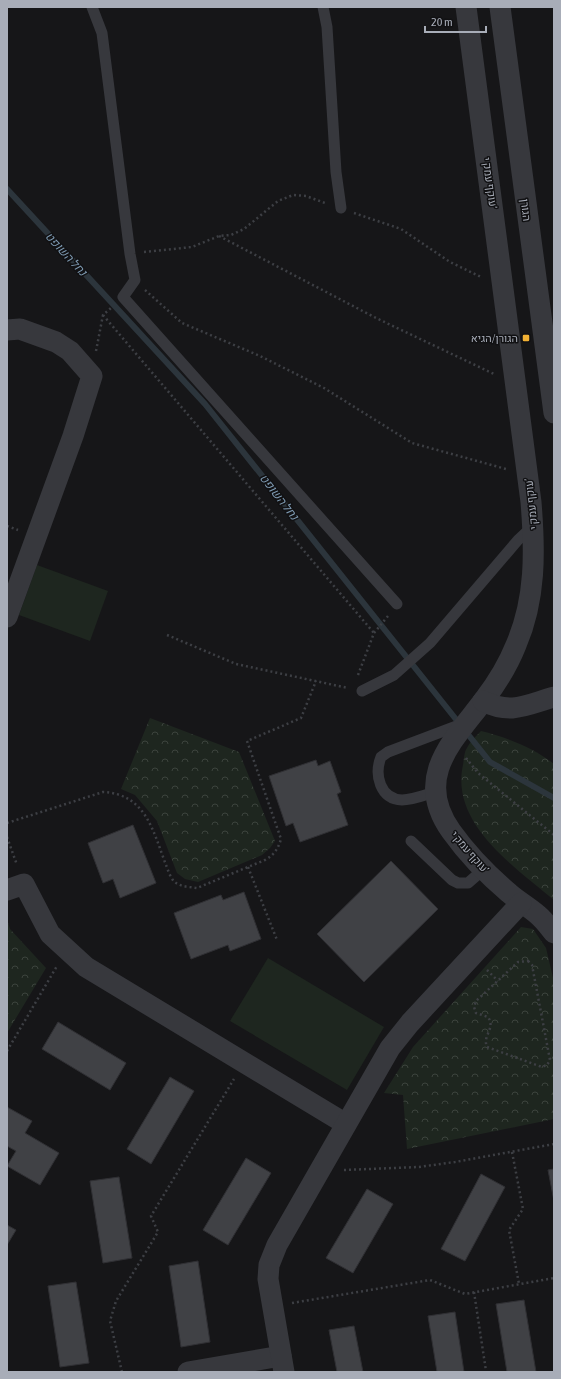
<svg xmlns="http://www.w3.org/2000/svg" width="561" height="1379" viewBox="0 0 561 1379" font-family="'Asap Condensed',Heebo,sans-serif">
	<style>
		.forest { fill: url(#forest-crowns) }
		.pitch { fill: #1e261f }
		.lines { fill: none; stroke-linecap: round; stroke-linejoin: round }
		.stream { stroke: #2c353c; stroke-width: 6 }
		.building { fill: #404145; stroke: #303034 }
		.path { stroke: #3d3f44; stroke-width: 2.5; stroke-dasharray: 2 3; stroke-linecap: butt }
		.lane { stroke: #37383d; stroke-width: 11 }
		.street { stroke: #37383d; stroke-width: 21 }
		.poi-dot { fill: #f2b134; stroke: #111113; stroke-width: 1.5 }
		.labels { text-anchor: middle; stroke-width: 3; stroke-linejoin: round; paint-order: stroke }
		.street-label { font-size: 11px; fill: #a8adb8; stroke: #111113 }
		.poi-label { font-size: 11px; fill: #a8adb8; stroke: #111113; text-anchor: end }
		.water-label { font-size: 12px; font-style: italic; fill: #7f9bb3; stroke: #111113 }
	</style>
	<defs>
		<pattern id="forest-crowns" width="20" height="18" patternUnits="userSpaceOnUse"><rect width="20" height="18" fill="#1e261f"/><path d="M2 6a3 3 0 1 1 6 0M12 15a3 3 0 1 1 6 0" fill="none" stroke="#3c433d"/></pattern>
	</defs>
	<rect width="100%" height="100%" fill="#161618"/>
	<g class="forest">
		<path d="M150 718 239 752 275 841 270 848 262 855 198 882 185 879 177 873 157 821 135 795 121 789Z"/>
		<path d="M481 731C506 737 534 748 554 764V900C515 867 450 824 463 765 464 760 464 752 467 748 470 742 476 736 481 731Z"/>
		<path d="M7 919 10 929 46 968 7 1033Z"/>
		<path d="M521 927 533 929 546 948 554 982V1119L407 1149 403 1095 384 1093 413 1047Z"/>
	</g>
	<g class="pitch">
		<path d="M37 565 108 591 90 641 19 615Z"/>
		<path d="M268 958 384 1027 347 1090 230 1021Z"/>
	</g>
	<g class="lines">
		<path class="stream" d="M7 189 205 404 490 762 554 798"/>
	</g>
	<g class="building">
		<path d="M316 760 318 766 330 761 341 792 337 794 348 825 300 842 293 823 286 826 269 776Z"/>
		<path d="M133 825 156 883 120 898 113 879 103 883 88 843Z"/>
		<path d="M391 861 438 909 364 982 317 934Z"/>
		<path d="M244 892 261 939 230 951 228 945 191 959 174 913 221 895 223 900Z"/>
		<path d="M58 1022 126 1063 110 1090 42 1049Z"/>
		<path d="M170 1077 194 1091 151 1164 127 1149Z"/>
		<path d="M7 1107 32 1121 25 1133 59 1153 40 1185 7 1166 16 1151 7 1146Z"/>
		<path d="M246 1158 271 1173 228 1245 203 1230Z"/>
		<path d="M554 1169V1201L548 1170Z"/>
		<path d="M481 1174 505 1187 465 1261 441 1249Z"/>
		<path d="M119 1177 132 1258 103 1263 90 1181Z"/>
		<path d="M367 1189 393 1204 353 1273 326 1258Z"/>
		<path d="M7 1225 16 1230 7 1245Z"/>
		<path d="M198 1261 210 1342 181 1347 169 1266Z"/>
		<path d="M76 1282 89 1363 60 1367 48 1286Z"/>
		<path d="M524 1300 536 1372H507L496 1304Z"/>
		<path d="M455 1312 464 1372H437L428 1316Z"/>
		<path d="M354 1326 363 1372H337L329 1330Z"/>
	</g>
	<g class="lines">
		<g class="path">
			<path d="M354 213 401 229 450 262 481 277"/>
			<path d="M219 236 376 318 494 374"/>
			<path d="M144 252 192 247 219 236 231 235 244 229 278 201 293 195 306 196 325 203"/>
			<path d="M145 290 182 323 260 356 324 388 412 443 506 469"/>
			<path d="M103 315 374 633"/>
			<path d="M96 351 103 315 111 308"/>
			<path d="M7 526 18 530"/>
			<path d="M167 635 236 664 348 688"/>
			<path d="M358 675 374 633 388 616"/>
			<path d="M466 758 478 773 554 835"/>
			<path d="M7 823 103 792C146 794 153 831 166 865 168 870 171 880 176 883 182 887 190 887 197 888L265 860C274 855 278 849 281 839L247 741 301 718 316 681"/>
			<path d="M7 837 17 865"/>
			<path d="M248 867 277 940"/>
			<path d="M528 961 532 965 550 1060 547 1065 542 1067 487 1047C482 1035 496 1029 488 1017L476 1013 474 1007 476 1001 518 962Z"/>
			<path d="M487 970 498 981"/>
			<path d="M7 1051 57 966"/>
			<path d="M512 1152 523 1209 509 1230 519 1284"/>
			<path d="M344 1170 419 1167 455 1162 554 1144"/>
			<path d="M474 1292 486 1371"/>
			<path d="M292 1303 430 1280 465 1294 554 1278"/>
			<path d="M122 1372 110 1321 116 1301 158 1232 151 1216 234 1079"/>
		</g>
		<g class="lane">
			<path d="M92 7 102 33 130 254 135 280 123 297 397 604"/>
			<path d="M323 7 327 27 336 172 341 208"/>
			<path d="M362 691 394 675 430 643 518 540 533 526"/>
			<path d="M435 792C425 795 412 800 402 800 380 799 374 775 381 757L388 752 462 724"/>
			<path d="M411 841 452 880 458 883H468L484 869"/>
		</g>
		<g class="street">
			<path d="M466 7 531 502C535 551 536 599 516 645 508 665 497 683 484 700 453 741 413 777 451 831 466 852 489 876 509 893 518 901 529 907 538 915 544 920 549 927 554 933"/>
			<path d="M500 7 554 413"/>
			<path d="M7 330 20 329 56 342 70 351 92 376 73 436 7 617"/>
			<path d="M483 701C511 715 526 705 554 697"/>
			<path d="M7 890 24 884 50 934 86 967 346 1124"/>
			<path d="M188 1372 281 1356"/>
			<path d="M284 1372 268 1279 269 1265 277 1245 390 1048 410 1023 521 903"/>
		</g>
	</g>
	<rect class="poi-dot" x="522" y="334" width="8" height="8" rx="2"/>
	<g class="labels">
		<g class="street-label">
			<text transform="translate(490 183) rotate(82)" y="4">עוקף עמק י’</text>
			<text transform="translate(526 210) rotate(83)" y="4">הגורן</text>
			<text transform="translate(531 504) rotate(-96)" y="4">עוקף עמק י’</text>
			<text transform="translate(470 852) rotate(49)" y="4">עוקף עמק י’</text>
		</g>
		<g class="poi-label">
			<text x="518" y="342">הגורן/הגיא</text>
		</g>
		<g class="water-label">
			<text transform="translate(66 254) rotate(47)" y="4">נחל השופט</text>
			<text transform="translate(279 497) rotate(52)" y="4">נחל השופט</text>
		</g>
	</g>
	<rect width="561" height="1379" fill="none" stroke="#a8adb8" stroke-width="16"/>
	<path d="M425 26v6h61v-6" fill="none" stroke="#a8adb8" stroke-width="2"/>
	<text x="431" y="26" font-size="12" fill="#a8adb8" stroke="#111113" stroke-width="3" paint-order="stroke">20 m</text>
</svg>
